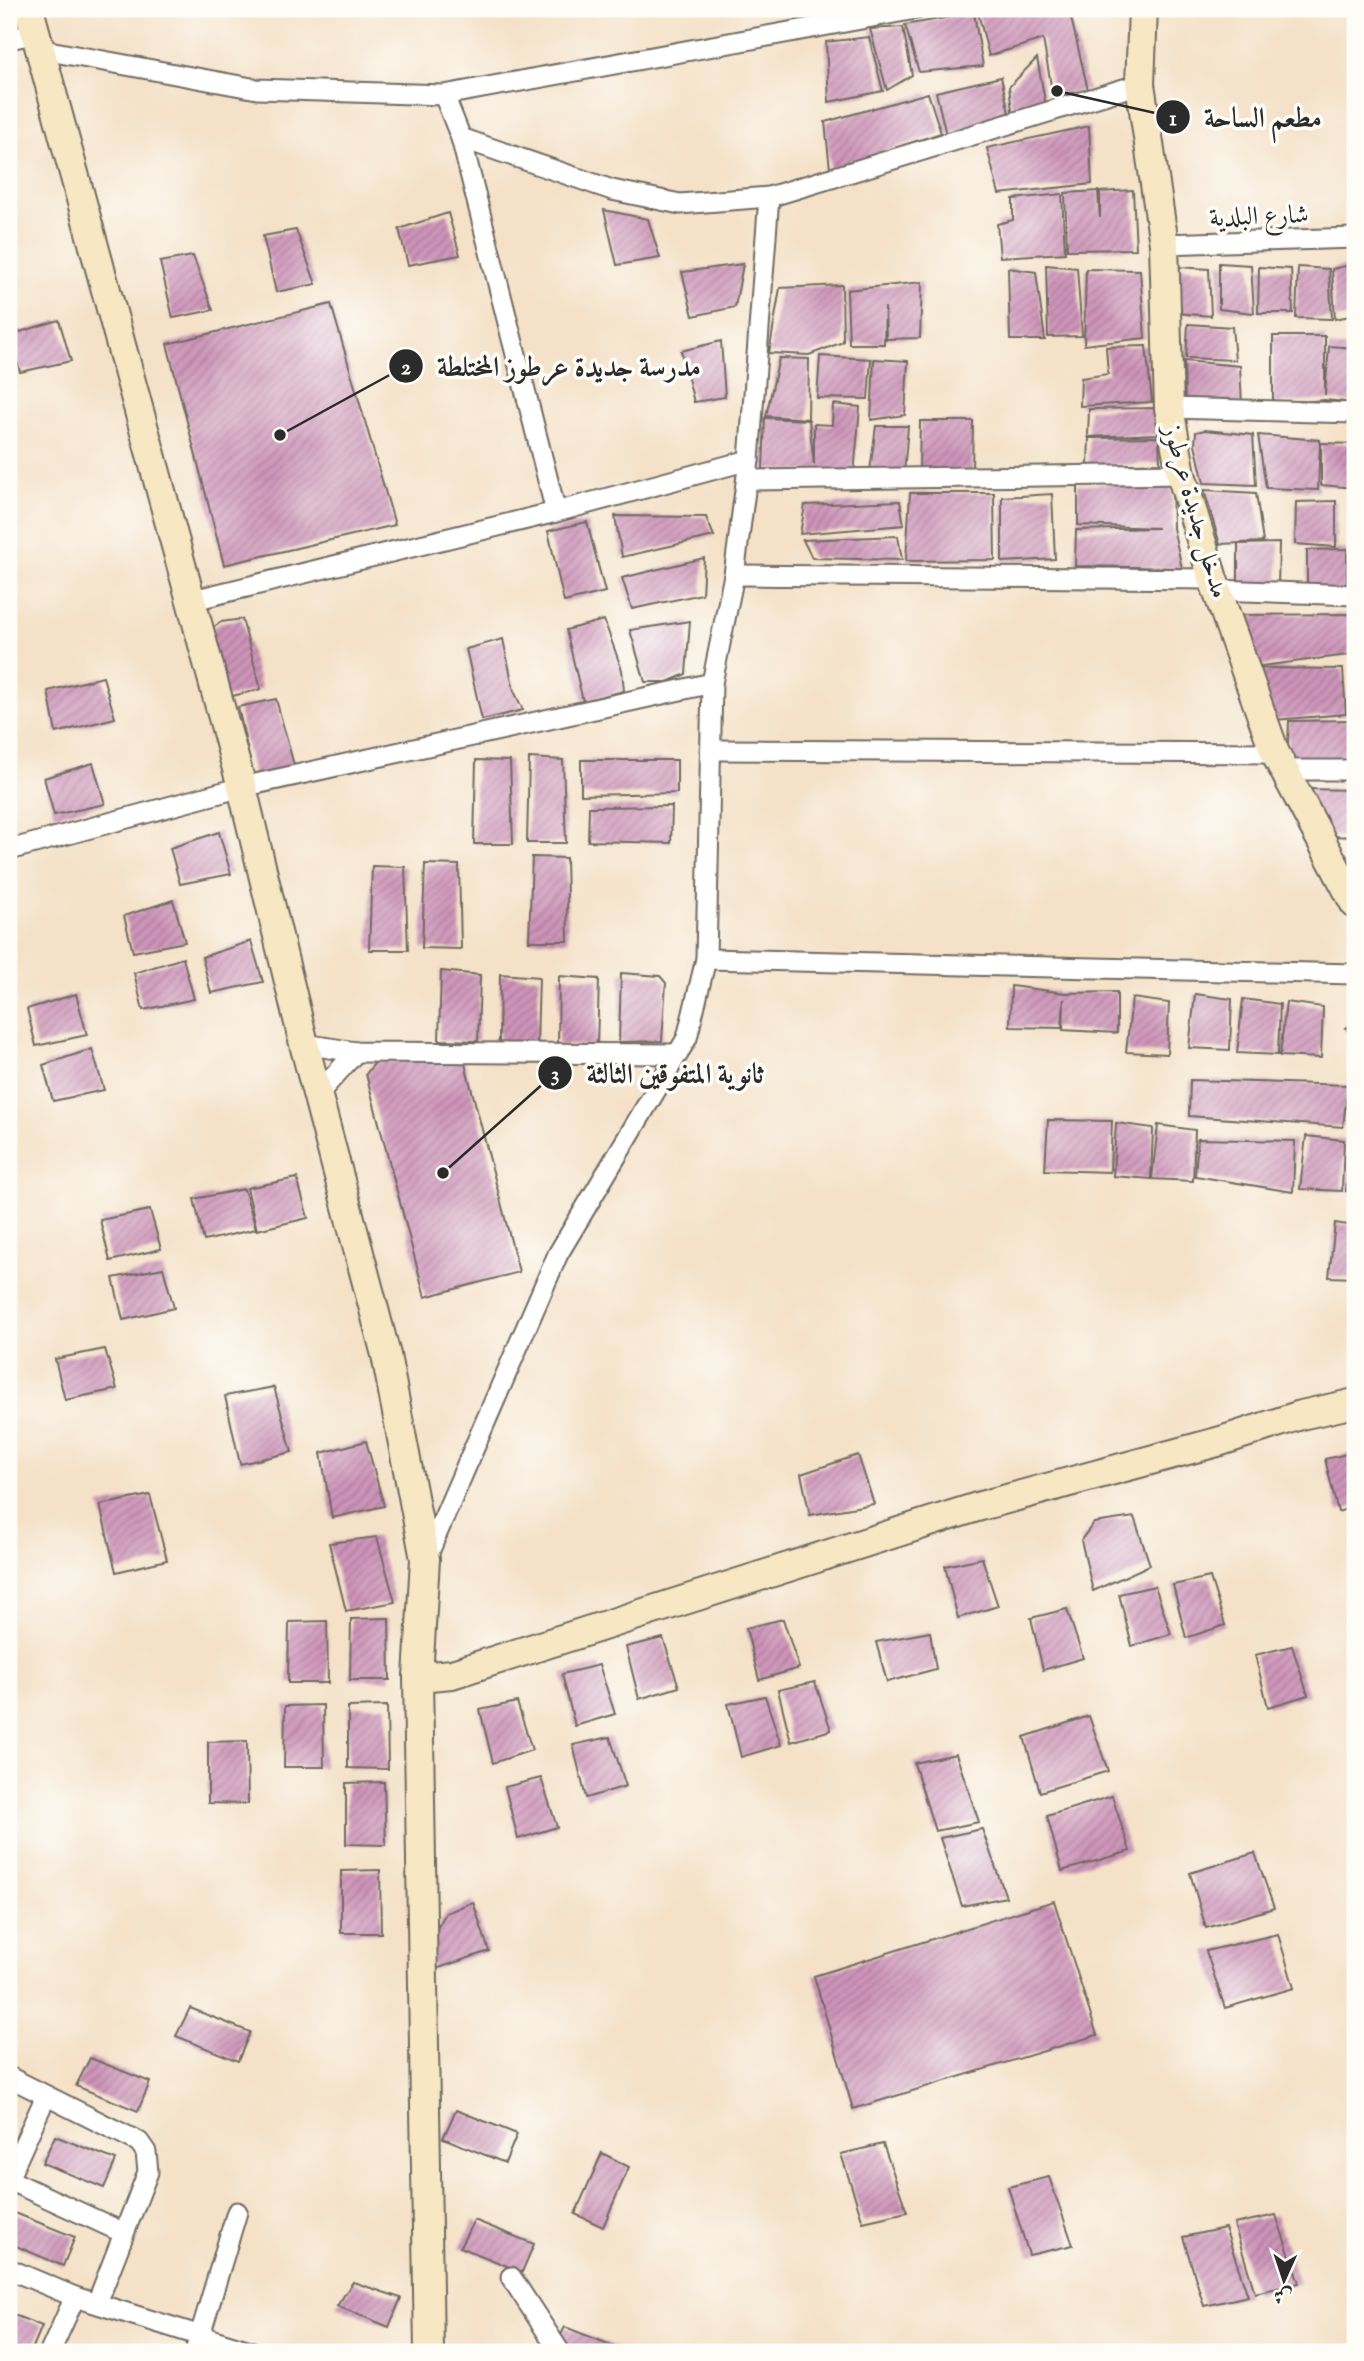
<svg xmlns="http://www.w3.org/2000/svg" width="1364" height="2361" viewBox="0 0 1364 2361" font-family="'Sorts Mill Goudy',Amiri,serif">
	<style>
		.building { fill: url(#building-hatch) }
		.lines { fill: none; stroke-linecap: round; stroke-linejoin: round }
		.street-casing { stroke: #716b62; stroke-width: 23 }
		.secondary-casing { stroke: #716b62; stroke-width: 32 }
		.street { stroke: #fff; stroke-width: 19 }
		.secondary { stroke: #f7e8c3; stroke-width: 28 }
		.labels { text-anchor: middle; stroke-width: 7; stroke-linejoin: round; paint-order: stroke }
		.street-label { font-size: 26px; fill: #2b2b2b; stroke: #fdfcf7 }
		.leader { fill: none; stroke: #2b2b2b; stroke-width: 2.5 }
		.callout-dot { fill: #2b2b2b; stroke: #fdfcf7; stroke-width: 2.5 }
		.mark-label { font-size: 21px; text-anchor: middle; font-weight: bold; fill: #fff }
		.callout-label { font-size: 28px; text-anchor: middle; font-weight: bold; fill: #2b2b2b; stroke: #fdfcf7; stroke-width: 7; stroke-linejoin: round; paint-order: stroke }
	</style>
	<defs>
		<pattern id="building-hatch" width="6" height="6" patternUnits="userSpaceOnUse" patternTransform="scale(1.75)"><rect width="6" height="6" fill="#ce94b9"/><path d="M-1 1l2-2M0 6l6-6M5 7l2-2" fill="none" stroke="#a77997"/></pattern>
	</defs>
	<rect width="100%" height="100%" fill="#fdfcf7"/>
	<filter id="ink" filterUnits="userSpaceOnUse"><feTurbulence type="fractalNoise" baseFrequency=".0143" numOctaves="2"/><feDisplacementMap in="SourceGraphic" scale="14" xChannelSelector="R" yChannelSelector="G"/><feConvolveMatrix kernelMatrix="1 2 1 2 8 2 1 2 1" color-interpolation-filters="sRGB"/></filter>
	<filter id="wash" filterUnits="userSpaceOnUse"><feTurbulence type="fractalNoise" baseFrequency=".00686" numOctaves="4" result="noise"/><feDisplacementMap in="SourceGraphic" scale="28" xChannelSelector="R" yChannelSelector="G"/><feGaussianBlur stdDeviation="1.57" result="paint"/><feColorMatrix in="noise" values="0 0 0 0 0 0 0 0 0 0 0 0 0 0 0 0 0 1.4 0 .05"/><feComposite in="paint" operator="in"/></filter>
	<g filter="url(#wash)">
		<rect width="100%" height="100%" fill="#f4e1c7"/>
		<g id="blocks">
			<g class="building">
				<path d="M977 9H1069L1088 90 1053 97 1043 39 989 56Z"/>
				<path d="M974 13 983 66 919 72 905 25Z"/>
				<path d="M903 27 912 75 887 90 870 29Z"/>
				<path d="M869 37 883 91 829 102 826 42Z"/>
				<path d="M1037 58 1046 106 1013 118 1009 87Z"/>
				<path d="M1001 77 1009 113 946 135 936 92Z"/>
				<path d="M928 93 941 133 830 169 825 122Z"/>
				<path d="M1089 126 1092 184 999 194 987 148Z"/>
				<path d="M1133 190 1136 249 1067 250 1065 193 1098 191 1100 218V192Z"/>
				<path d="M1062 194 1065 253 1000 257 997 224 1013 220V199Z"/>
				<path d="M604 210 648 219 660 258 617 265Z"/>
				<path d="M448 213 460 255 408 265 399 229Z"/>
				<path d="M296 230 316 284 276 292 263 236Z"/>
				<path d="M193 256 213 310 173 318 160 262Z"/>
				<path d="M1219 263 1251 265 1254 313 1219 309Z"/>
				<path d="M743 264 735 307 693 316 682 272Z"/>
				<path d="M1355 264V315L1335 319 1332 269Z"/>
				<path d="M1046 265 1077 268 1082 336 1048 337Z"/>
				<path d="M1177 267 1209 269 1211 316 1176 313Z"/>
				<path d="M1259 267 1291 269 1293 313H1258Z"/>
				<path d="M1298 267 1329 269 1332 319 1296 318Z"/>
				<path d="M1008 268 1036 272 1045 340H1010Z"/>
				<path d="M1086 269 1140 270 1145 338 1084 345Z"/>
				<path d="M922 282 920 338 886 339 885 307 884 344H849L847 290Z"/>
				<path d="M842 285 843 342 809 355 769 353 780 288Z"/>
				<path d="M331 304 395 525 224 565 167 344Z"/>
				<path d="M59 320 71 361 20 372 10 335Z"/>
				<path d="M1188 324 1232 327 1235 360 1186 358Z"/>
				<path d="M1273 336H1325V395L1329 346 1355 348V403L1325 400 1273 404Z"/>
				<path d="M721 341 725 397 694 402 681 351Z"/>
				<path d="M1146 346 1152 402 1080 406 1081 378 1108 374 1106 347Z"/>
				<path d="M820 356 871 359 868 399 817 398Z"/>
				<path d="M779 358 809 359 808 419 766 416Z"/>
				<path d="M874 359 908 361 905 415 871 420Z"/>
				<path d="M1184 361 1240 366 1242 405 1185 406Z"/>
				<path d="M833 404 860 407 854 474 763 469 765 418 809 420 814 465V424L832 425Z"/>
				<path d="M1159 408 1160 434 1088 437 1089 409Z"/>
				<path d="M920 421H973L972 471 919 469Z"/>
				<path d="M876 426H908L904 474 870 471Z"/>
				<path d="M1205 430 1253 435 1256 485 1204 483 1195 444 1196 432Z"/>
				<path d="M1258 435 1320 440 1318 490 1266 488Z"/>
				<path d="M1159 437 1160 463 1088 466 1089 438Z"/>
				<path d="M1321 443 1355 444V488L1321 485Z"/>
				<path d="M1172 481 1173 528 1182 568 1075 566 1076 530 1158 528 1078 525V485Z"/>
				<path d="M1204 490 1256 493 1263 542 1220 544Z"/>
				<path d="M910 493H994L995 560 906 561Z"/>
				<path d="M1052 494 1055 559 1002 562V497Z"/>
				<path d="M900 501 904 525 800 534 805 505Z"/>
				<path d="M1336 501V547L1295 544 1296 502Z"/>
				<path d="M615 516 706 517 714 536 622 557Z"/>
				<path d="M587 522 605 592 564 602 548 531Z"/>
				<path d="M898 536 902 560 812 558 803 540Z"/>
				<path d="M1279 543 1278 589 1238 586V544Z"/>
				<path d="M1347 549V595L1307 592V550Z"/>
				<path d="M704 558 702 594 632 609 622 578Z"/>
				<path d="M1355 614V654L1254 667 1236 615Z"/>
				<path d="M242 619 261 689 220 699 207 632 221 622Z"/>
				<path d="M604 620 622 670 624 691 583 701 566 630Z"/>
				<path d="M690 621 686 674 667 682H645L630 630Z"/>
				<path d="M503 639 514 691 523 710 482 720 466 649Z"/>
				<path d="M1257 668 1343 669 1346 714 1275 720Z"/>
				<path d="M103 677 115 718 56 733 48 691Z"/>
				<path d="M276 699 295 769 254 779 238 707Z"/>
				<path d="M1355 720V766L1287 767 1289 721Z"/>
				<path d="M529 758 563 760 566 843H527Z"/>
				<path d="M476 760 510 761 513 844H474Z"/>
				<path d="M581 760H677V793L581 795Z"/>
				<path d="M93 763 105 804 54 815 44 778Z"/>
				<path d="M1305 789 1355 790V837L1330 836Z"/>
				<path d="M672 806 671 843 588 841 589 807Z"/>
				<path d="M219 832 231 874 180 884 170 848Z"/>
				<path d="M532 857 566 858 568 941H529Z"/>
				<path d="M425 864 459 865 461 949 422 948Z"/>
				<path d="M372 866 405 867 408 950H369Z"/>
				<path d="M173 900 185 942 133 952 124 916Z"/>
				<path d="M251 941 263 982 211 993 202 957Z"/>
				<path d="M183 958 194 999 143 1010 134 973Z"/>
				<path d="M441 971 480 975 478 1041 439 1040Z"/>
				<path d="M621 973 660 976 666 983 662 1041 619 1042Z"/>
				<path d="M500 974 539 977 537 1043H499Z"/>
				<path d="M559 976 599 979 597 1046 558 1045Z"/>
				<path d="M1011 986 1065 993 1117 992V1033L1063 1030 1064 999 1062 1028 1010 1027Z"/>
				<path d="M76 994 87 1035 36 1046 27 1009Z"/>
				<path d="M1195 994 1232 999 1230 1050 1189 1048Z"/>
				<path d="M1132 998 1169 1003 1167 1054 1126 1052Z"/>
				<path d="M1243 999 1280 1004 1278 1055 1237 1053Z"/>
				<path d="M1286 1002 1323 1007 1321 1058 1280 1056Z"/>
				<path d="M1355 1021V1041L1346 1028Z"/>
				<path d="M92 1049 104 1090 53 1101 43 1065Z"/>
				<path d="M464 1060 519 1272 425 1297 366 1074 376 1061Z"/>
				<path d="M1190 1080 1348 1085 1343 1127 1189 1116Z"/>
				<path d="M1048 1120 1112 1121 1110 1172 1045 1170Z"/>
				<path d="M1116 1123 1153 1128 1151 1179 1113 1176Z"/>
				<path d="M1158 1125 1195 1130 1193 1181 1152 1179Z"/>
				<path d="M1306 1136 1344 1140 1342 1191 1300 1189Z"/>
				<path d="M1352 1138H1355V1192L1346 1191Z"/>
				<path d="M1198 1139 1295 1141 1293 1192 1195 1176Z"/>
				<path d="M297 1178 308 1218 257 1230 247 1188Z"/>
				<path d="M244 1189 256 1229 204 1241 194 1199Z"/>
				<path d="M150 1210 161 1249 110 1261 100 1220Z"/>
				<path d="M1335 1223 1355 1226V1278L1329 1277Z"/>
				<path d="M163 1268 174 1308 123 1320 113 1278Z"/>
				<path d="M105 1349 117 1389 65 1400 55 1359Z"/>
				<path d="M274 1387 292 1452 240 1464 225 1396Z"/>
				<path d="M366 1441 384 1506 332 1518 321 1453Z"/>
				<path d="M1355 1452V1506L1338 1512 1325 1459Z"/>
				<path d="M858 1455 874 1504 810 1515 801 1474Z"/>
				<path d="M150 1495 167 1560 116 1572 100 1505Z"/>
				<path d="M1134 1517 1150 1565 1093 1591 1081 1540 1094 1523Z"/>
				<path d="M377 1537 395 1602 346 1611 329 1543Z"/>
				<path d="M982 1558 998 1606 958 1618 945 1566Z"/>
				<path d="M1210 1577 1225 1625 1186 1638 1173 1585Z"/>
				<path d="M1155 1586 1171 1634 1132 1646 1119 1594Z"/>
				<path d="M1067 1609 1083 1658 1043 1670 1031 1618Z"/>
				<path d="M389 1618 390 1680H350L351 1619Z"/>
				<path d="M783 1619 799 1668 759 1680 746 1628Z"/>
				<path d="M327 1621 328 1683H288L289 1622Z"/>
				<path d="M930 1632 936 1669 887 1682 876 1642Z"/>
				<path d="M663 1638 679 1687 639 1699 626 1647Z"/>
				<path d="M1292 1646 1308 1695 1268 1707 1255 1655Z"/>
				<path d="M599 1665 615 1714 575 1726 562 1674Z"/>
				<path d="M815 1682 831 1730 791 1742 778 1690Z"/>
				<path d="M765 1696 781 1745 741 1757 728 1704Z"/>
				<path d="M517 1702 532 1750 493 1763 480 1710Z"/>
				<path d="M323 1705 324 1767H284L285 1706Z"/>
				<path d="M387 1706 388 1769 348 1768V1707Z"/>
				<path d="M1089 1716 1108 1771 1040 1792 1024 1737Z"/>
				<path d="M610 1737 626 1786 586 1798 573 1745Z"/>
				<path d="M247 1741 248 1804 208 1803V1742Z"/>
				<path d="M956 1754 979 1822 935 1831 914 1763Z"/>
				<path d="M541 1778 557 1827 518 1839 505 1787Z"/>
				<path d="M384 1782 386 1845 346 1844V1783Z"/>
				<path d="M1112 1796 1130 1851 1062 1871 1047 1816Z"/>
				<path d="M982 1829 1006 1897 962 1906 940 1838Z"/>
				<path d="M1255 1853 1274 1908 1206 1928 1190 1873Z"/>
				<path d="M380 1870 381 1933H341V1871Z"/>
				<path d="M1054 1901 1097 2035 853 2109 814 1976Z"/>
				<path d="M473 1902 489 1951 433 1970 429 1942 446 1913Z"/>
				<path d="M1278 1934 1294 1988 1225 2008 1206 1951Z"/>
				<path d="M190 2008 250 2032 238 2061 176 2036Z"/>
				<path d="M90 2058 150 2082 138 2111 76 2086Z"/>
				<path d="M456 2110 517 2134 505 2163 443 2138Z"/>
				<path d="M55 2136 116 2160 104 2188 42 2163Z"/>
				<path d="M883 2144 907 2212 863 2222 841 2154Z"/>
				<path d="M602 2153 629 2167 603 2227 575 2214Z"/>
				<path d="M1049 2177 1073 2245 1029 2255 1008 2187Z"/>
				<path d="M15 2213 75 2237 63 2266 9 2243V2225Z"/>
				<path d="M1276 2215 1299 2283 1255 2293 1234 2224Z"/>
				<path d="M474 2220 534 2244 522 2272 460 2247Z"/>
				<path d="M1225 2228 1248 2296 1204 2306 1183 2237Z"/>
				<path d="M353 2282 401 2298 389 2327 337 2306Z"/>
				<path d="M9 2313 42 2326 31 2352 9 2346Z"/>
				<path d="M565 2327 629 2352H552Z"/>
			</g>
		</g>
	</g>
	<g filter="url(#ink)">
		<use href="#blocks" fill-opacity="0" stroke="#716b62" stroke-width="2"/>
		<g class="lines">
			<defs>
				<g id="street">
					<path d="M9 39 34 34"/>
					<path d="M38 49 257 89 444 95 916 9"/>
					<path d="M444 95 461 138 612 190 680 204 769 197"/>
					<path d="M461 138 556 512"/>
					<path d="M1164 244 1355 238"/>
					<path d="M1169 408 1355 413"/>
					<path d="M747 480 1181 474"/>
					<path d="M734 575 1213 579"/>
					<path d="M1217 590 1355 595"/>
					<path d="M189 601 556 512 749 460"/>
					<path d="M710 750 1275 753"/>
					<path d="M1285 770H1355"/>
					<path d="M9 850 242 787 712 683"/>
					<path d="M706 959 1355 974"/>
					<path d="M304 1044 356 1052 678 1054"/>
					<path d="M317 1095 356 1052"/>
					<path d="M426 1559 558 1254 687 1038 706 959 712 683 734 575 749 460 769 197 1140 84"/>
					<path d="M9 2077 139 2142 146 2152 148 2172 97 2303"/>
					<path d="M9 2177 46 2096"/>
					<path d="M9 2180 124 2233"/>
					<path d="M9 2269 75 2297 253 2352"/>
					<path d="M511 2277 560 2352"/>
					<path d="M50 2352 75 2297"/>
					<path d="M195 2352 237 2212"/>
				</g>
				<g id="secondary">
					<path d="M29 9 242 787 304 1044 386 1355 425 1559 418 1677 429 2352"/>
					<path d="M1143 9 1140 84 1164 244 1169 408 1181 474 1213 579 1275 753 1355 904"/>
					<path d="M418 1677 452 1674 977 1507 1221 1441 1301 1415 1355 1403"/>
				</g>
			</defs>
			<use href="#street" class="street-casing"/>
			<use href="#secondary" class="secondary-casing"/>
			<use href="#street" class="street"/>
			<use href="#secondary" class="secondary"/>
		</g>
	</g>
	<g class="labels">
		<g class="street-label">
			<text transform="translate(1259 215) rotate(-2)" y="9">شارع البلدية</text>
			<text transform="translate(1197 511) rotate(74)" y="9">مدخل جديدة عرطوز</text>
		</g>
	</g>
	<path class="leader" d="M1057 91L1173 117M280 435L406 366M443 1173L555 1073"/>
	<g class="callout-dot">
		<circle cx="1057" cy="91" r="7"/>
		<circle cx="280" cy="435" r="7"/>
		<circle cx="443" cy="1173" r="7"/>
		<circle cx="1173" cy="117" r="18"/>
		<circle cx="406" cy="366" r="18"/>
		<circle cx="555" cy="1073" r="18"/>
	</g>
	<g class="mark-label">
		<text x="1173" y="125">1</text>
		<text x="406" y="374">2</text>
		<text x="555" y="1081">3</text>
	</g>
	<g class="callout-label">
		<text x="1263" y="127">مطعم الساحة</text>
		<text x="569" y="376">مدرسة جديدة عرطوز المختلطة</text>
		<text x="675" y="1083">ثانوية المتفوقين الثالثة</text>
	</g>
	<rect width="1364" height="2361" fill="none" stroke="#fdfcf7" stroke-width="35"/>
	<g transform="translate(1284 2280) rotate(183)" stroke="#fdfcf7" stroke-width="5" paint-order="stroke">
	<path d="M0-5L12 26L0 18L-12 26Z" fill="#2b2b2b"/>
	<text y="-10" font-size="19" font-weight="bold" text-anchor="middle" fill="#2b2b2b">ش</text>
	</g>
</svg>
